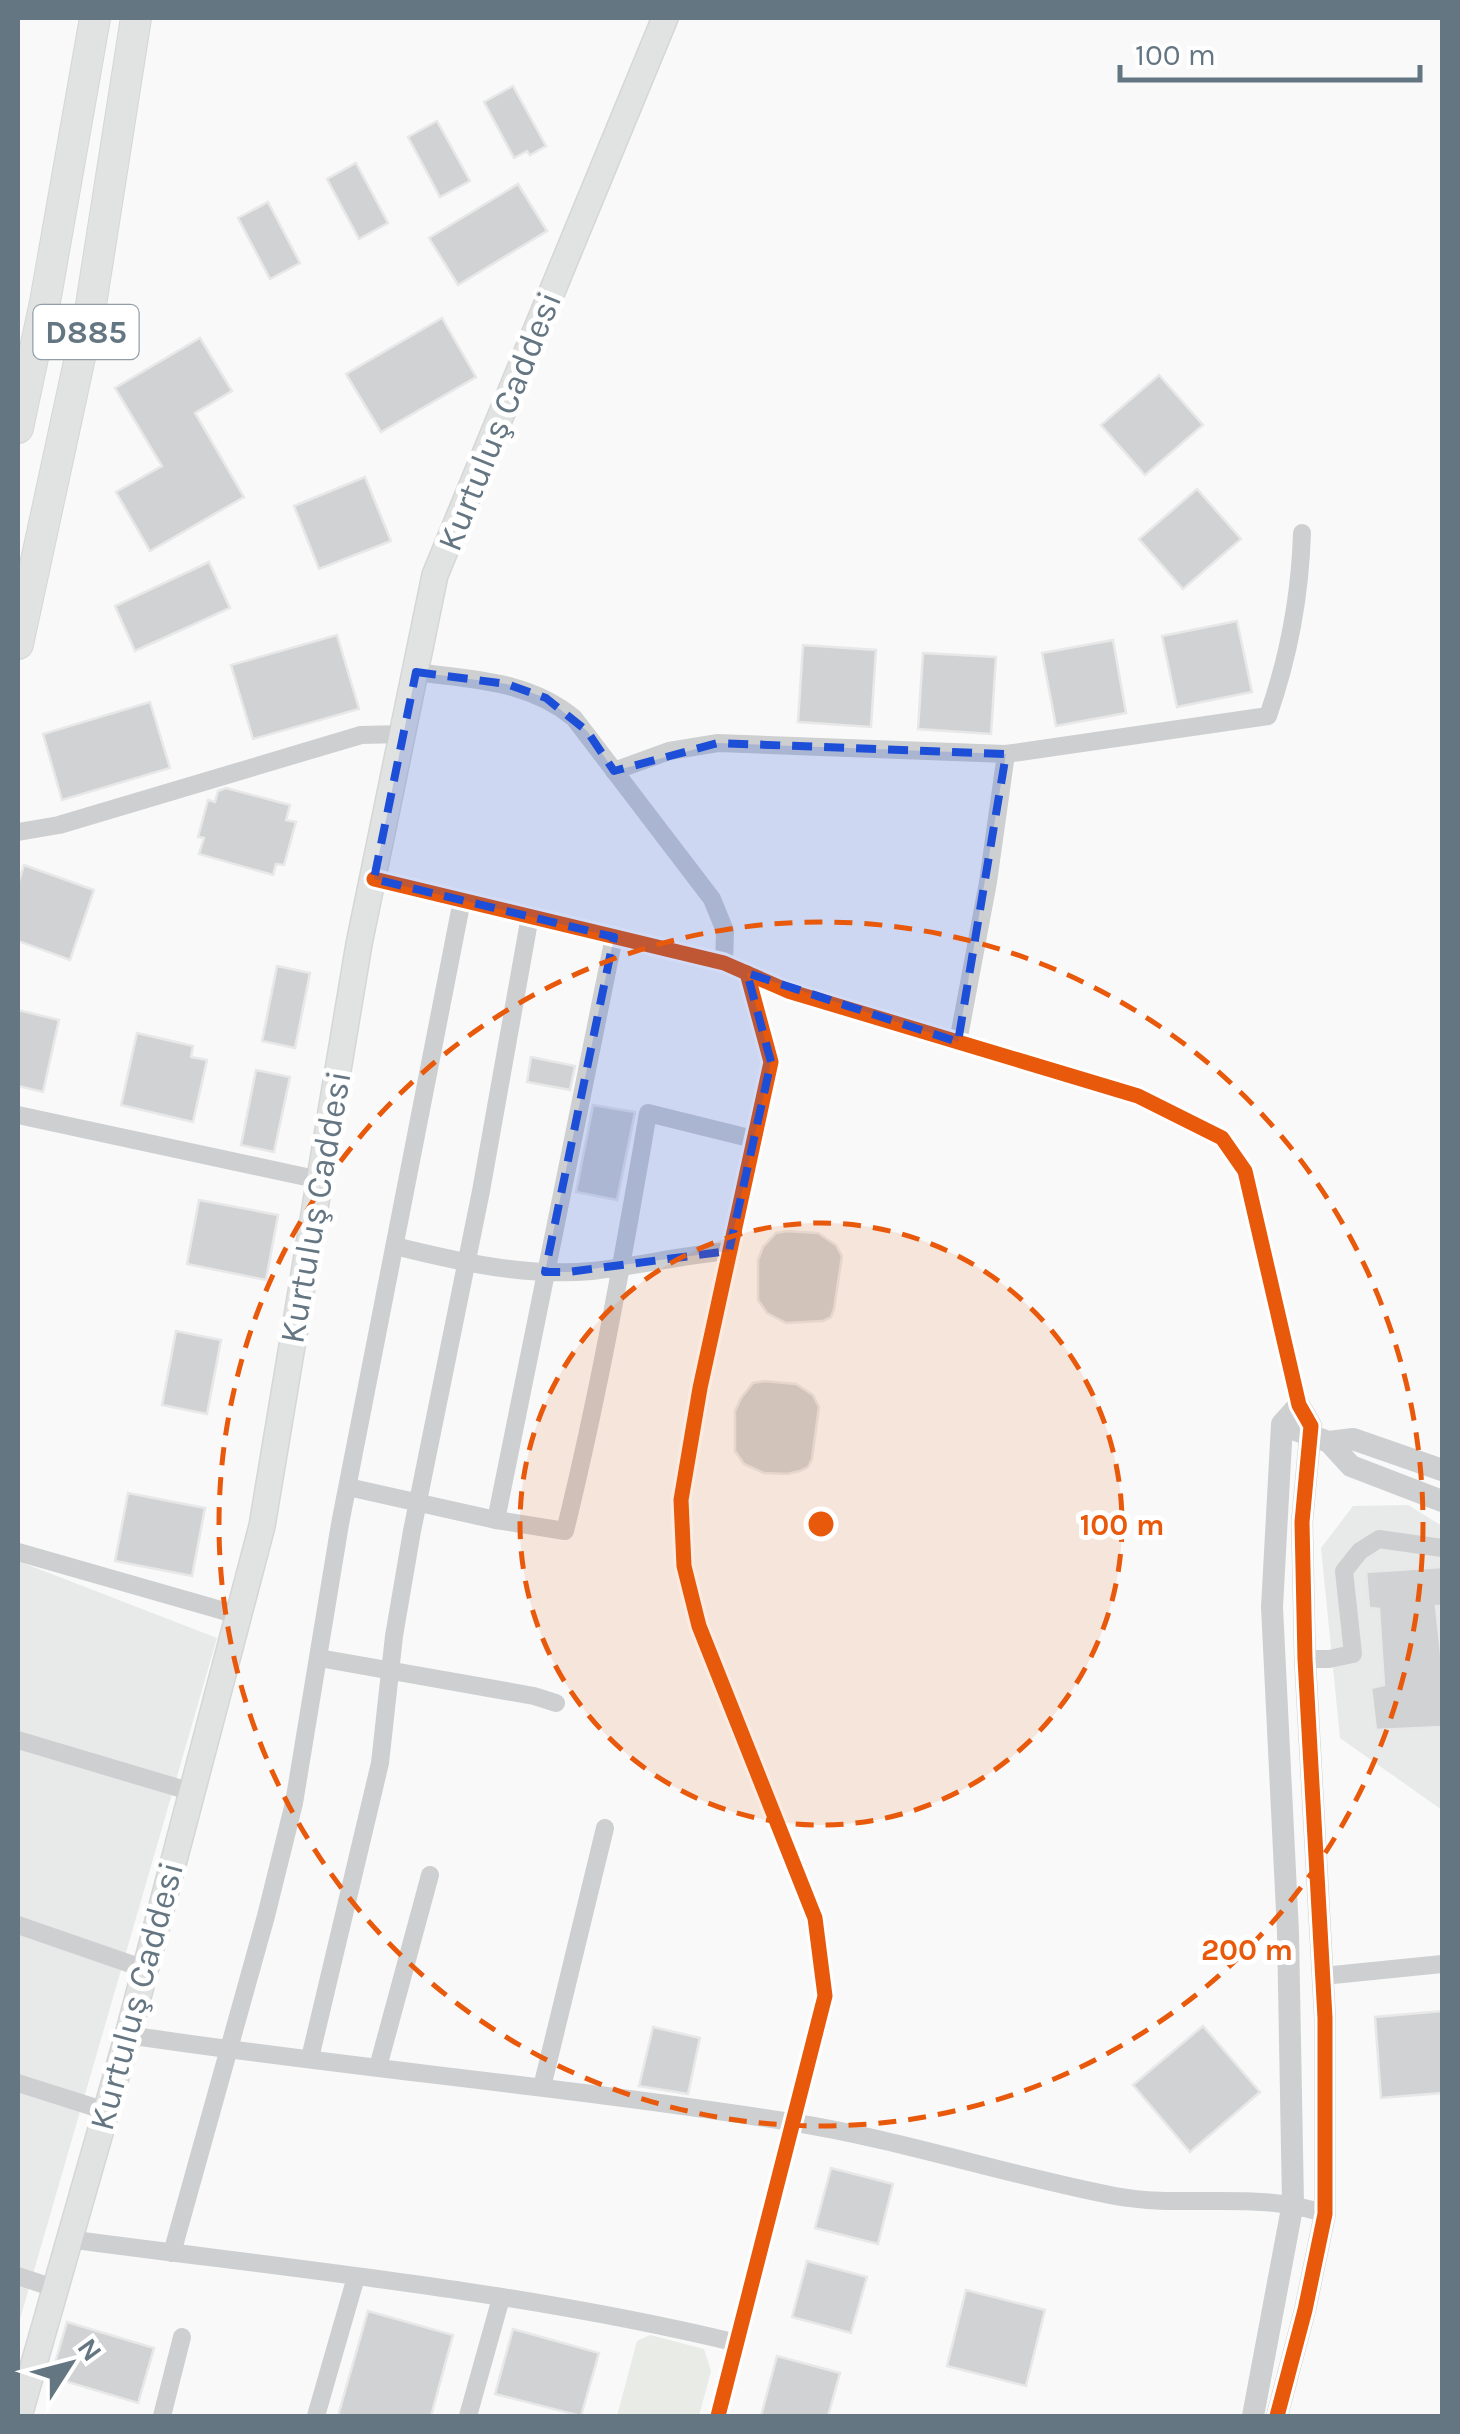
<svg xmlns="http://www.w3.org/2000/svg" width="1460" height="2434" viewBox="0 0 1460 2434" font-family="Karla,sans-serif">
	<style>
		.built { fill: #e8e9e9 }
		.green { fill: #e8ebe6 }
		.building { fill: #d0d2d3; stroke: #e8e8e8; stroke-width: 2.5 }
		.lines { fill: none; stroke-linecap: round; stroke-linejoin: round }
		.secondary-casing { stroke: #d5d6d7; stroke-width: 28 }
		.trunk-casing { stroke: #d5d6d6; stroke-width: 32 }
		.minor { stroke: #cecfd0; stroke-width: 18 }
		.tertiary { stroke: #cecfd0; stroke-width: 22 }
		.secondary { stroke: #e1e2e2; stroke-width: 25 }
		.trunk { stroke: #e1e2e2; stroke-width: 30 }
		.cycleway-casing { stroke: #fff; stroke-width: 21 }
		.cycleway { stroke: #e8590c; stroke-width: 15 }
		.marked { fill: #1d4ed8; fill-opacity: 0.2; stroke: #1d4ed8; stroke-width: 8; stroke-dasharray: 20 12; stroke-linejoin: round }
		.ring { fill: none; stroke: #e8590c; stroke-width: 5; stroke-dasharray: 18 12 }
		.labels { text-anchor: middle; stroke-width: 10; stroke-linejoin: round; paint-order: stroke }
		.shield { fill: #fff; stroke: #939fa8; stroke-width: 2.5 }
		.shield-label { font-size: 32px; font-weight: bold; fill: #657683 }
		.street-label { font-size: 35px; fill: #657683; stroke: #fff }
		.centre { fill: #e8590c; stroke: #fff; stroke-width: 5 }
		.ring-label { font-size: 30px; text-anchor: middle; font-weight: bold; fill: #e8590c; stroke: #fff; stroke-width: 10; stroke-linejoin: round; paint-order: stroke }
	</style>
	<rect width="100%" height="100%" fill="#f9f9f9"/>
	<g class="built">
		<path d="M1408 1505 1442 1526V1810L1340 1738 1321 1548 1353 1506Z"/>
		<path d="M18 1561 217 1638 18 2326Z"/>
	</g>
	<path class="green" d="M650 2335 704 2349 711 2371 699 2416H617L637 2341Z"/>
	<g class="building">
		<path d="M513 86 546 146 530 155 527 151 514 158 484 102Z"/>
		<path d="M437 121 470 181 440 197 408 137Z"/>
		<path d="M356 163 388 223 359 239 327 179Z"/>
		<path d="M518 184 547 231 458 285 429 238Z"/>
		<path d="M268 202 300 263 270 279 238 218Z"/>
		<path d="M442 318 476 377 381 432 346 374Z"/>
		<path d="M200 338 232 391 195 413 244 497 150 551 116 492 162 466 115 388Z"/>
		<path d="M1159 375 1203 425 1145 475 1101 425Z"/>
		<path d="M365 477 391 541 319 569 294 506Z"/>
		<path d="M1197 489 1241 539 1183 589 1139 539Z"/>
		<path d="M209 562 230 608 135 651 115 606Z"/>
		<path d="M1237 621 1252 692 1177 707 1162 636Z"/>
		<path d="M337 635 359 709 253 739 231 665Z"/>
		<path d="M1113 640 1126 713 1056 726 1042 653Z"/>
		<path d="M803 645 876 650 871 727 798 722Z"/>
		<path d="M923 653 996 657 991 734 918 729Z"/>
		<path d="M150 702 170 768 62 800 43 734Z"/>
		<path d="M226 788 290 805 286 820 296 822 284 865 276 864 273 875 199 854 204 838 198 837 208 800 215 802 218 791Z"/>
		<path d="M24 865 94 890 70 960 18 941V884Z"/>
		<path d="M277 966 310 973 295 1048 262 1041Z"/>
		<path d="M18 1010 59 1020 43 1092 18 1086Z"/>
		<path d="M137 1033 193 1046 191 1057 207 1060 193 1122 121 1105Z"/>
		<path d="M531 1057 575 1066 570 1090 527 1082Z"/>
		<path d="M256 1070 290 1077 274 1152 241 1145Z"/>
		<path d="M593 1105 635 1112 617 1200 576 1192Z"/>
		<path d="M199 1200 278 1215 266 1280 187 1264Z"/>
		<path d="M787 1231 818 1233 836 1245 842 1256 834 1309 831 1317 823 1321 786 1323 767 1313 758 1300V1260L763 1247 776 1233Z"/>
		<path d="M176 1331 221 1340 207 1414 162 1405Z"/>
		<path d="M764 1381 796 1384 813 1395 819 1407 812 1459 808 1467 800 1471 787 1474 764 1473 744 1464 735 1451V1411L741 1398 753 1383Z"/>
		<path d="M128 1493 205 1508 192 1576 115 1561Z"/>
		<path d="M1442 1567V1606H1436L1442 1663V1727L1376 1730 1371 1688 1384 1685 1379 1609 1369 1608 1366 1572Z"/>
		<path d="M1442 2011V2093L1381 2098 1375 2017Z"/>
		<path d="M1203 2026 1260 2092 1190 2152 1133 2085Z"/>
		<path d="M653 2027 700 2038 688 2094 639 2086Z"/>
		<path d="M831 2168 893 2184 878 2244 815 2228Z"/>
		<path d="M807 2261 867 2277 851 2333 792 2317Z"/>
		<path d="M966 2290 1045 2310 1026 2386 947 2366Z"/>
		<path d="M368 2311 453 2335 431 2416H338Z"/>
		<path d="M67 2322 154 2348 138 2403 51 2377Z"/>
		<path d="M513 2329 599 2353 581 2416 495 2394Z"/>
		<path d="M777 2356 840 2373 828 2416H761Z"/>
	</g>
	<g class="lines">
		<defs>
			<path id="secondary" d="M19 2416 128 2035 262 1526 359 944 435 575 665 18"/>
			<g id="trunk">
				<path d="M18 428 45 302 95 18"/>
				<path d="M18 644 90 311 136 18"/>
			</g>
		</defs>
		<use href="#secondary" class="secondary-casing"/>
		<use href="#trunk" class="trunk-casing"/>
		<g class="minor">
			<path d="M416 672C473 680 528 680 574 718L712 899 725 931 724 963"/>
			<path d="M614 771 669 751 718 743 1006 754 1268 716C1289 656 1300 597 1302 533"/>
			<path d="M18 832 59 825 361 735 404 734"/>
			<path d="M374 879 724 963 788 991 1138 1096 1222 1138 1245 1171 1299 1405"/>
			<path d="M958 1042 988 882 1006 754"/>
			<path d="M18 1115 320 1180"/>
			<path d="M395 1246C459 1262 526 1277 592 1271 638 1266 683 1255 729 1251"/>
			<path d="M348 1487 496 1520 565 1531C599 1393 624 1253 648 1113L753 1139"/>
			<path d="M496 1520 614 937"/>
			<path d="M18 1552 238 1615"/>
			<path d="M319 1658 534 1696 556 1703"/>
			<path d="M1305 1659H1329L1353 1654 1344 1571 1360 1551 1379 1539 1442 1548"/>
			<path d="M18 1740 192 1792"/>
			<path d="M18 1925 145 1969"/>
			<path d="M1323 1976 1442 1964"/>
			<path d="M128 2035C348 2068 570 2087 790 2122 899 2139 1006 2175 1115 2196 1185 2209 1257 2190 1325 2214"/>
			<path d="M310 2058 380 1763 394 1636 412 1531 481 1191 530 916"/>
			<path d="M378 2067 430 1875"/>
			<path d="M18 2083 106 2111"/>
			<path d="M542 2087 605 1828"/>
			<path d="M68 2239C291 2269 517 2290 737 2343"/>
			<path d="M172 2253 266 1916 294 1803 340 1524 462 900"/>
			<path d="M18 2276 54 2288"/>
			<path d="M162 2416 182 2337"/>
			<path d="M316 2416 356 2277"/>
			<path d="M468 2416 501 2298"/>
			<path d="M718 2416 825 1996 815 1918 699 1626 684 1566 681 1500 700 1388 771 1062 747 973"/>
		</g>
		<g class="tertiary">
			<path d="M1298 1431 1329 1442 1353 1439 1442 1470"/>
			<path d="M1329 1442 1351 1466 1442 1501"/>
			<path d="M1253 2416 1293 2203 1288 1932 1272 1607 1282 1424 1299 1405 1311 1426 1302 1522 1305 1659 1325 2018V2214L1305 2310 1277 2416"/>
		</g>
		<use href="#secondary" class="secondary"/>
		<use href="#trunk" class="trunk"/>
		<defs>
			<g id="cycleway">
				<path d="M374 879 724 963 788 991 1138 1096 1222 1138 1245 1171 1299 1405 1311 1426 1302 1522 1305 1659 1325 2018V2214L1305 2310 1277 2416"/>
				<path d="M718 2416 825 1996 815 1918 699 1626 684 1566 681 1500 700 1388 771 1062 747 973"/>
			</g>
		</defs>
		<use href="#cycleway" class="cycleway-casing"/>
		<use href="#cycleway" class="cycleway"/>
	</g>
	<path class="marked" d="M416 672 507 684 546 698 587 731 614 771 718 743 1006 754 958 1042 747 973 771 1062 729 1251 568 1272H545L614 937 374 879Z"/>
	<circle cx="821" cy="1524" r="301" fill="#e8590c" fill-opacity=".12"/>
	<g class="ring">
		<circle cx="821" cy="1524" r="301"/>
		<circle cx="821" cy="1524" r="602"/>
	</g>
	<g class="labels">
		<rect class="shield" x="33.5" y="305" width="105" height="54" rx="8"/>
		<g class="shield-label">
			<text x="86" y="343">D885</text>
		</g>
		<g class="street-label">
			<text transform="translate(499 421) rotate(-68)" y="12">Kurtuluş Caddesi</text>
			<text transform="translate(315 1207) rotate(-80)" y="12">Kurtuluş Caddesi</text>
			<text transform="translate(136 1996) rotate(-75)" y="12">Kurtuluş Caddesi</text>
		</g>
	</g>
	<circle cx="821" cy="1524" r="15" class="centre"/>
	<g class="ring-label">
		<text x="1122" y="1535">100 m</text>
		<text x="1247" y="1960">200 m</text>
	</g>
	<rect width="1460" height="2434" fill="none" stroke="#657683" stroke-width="40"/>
	<g transform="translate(70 2364) rotate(54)" stroke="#ffffff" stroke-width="8" paint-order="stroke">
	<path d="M0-8L18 38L0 25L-18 38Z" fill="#657683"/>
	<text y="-15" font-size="28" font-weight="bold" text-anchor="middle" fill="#657683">N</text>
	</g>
	<path d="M1120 65v15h300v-15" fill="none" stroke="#657683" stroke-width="5"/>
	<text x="1135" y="65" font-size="30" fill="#657683" stroke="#ffffff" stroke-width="8" paint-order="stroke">100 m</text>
</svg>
